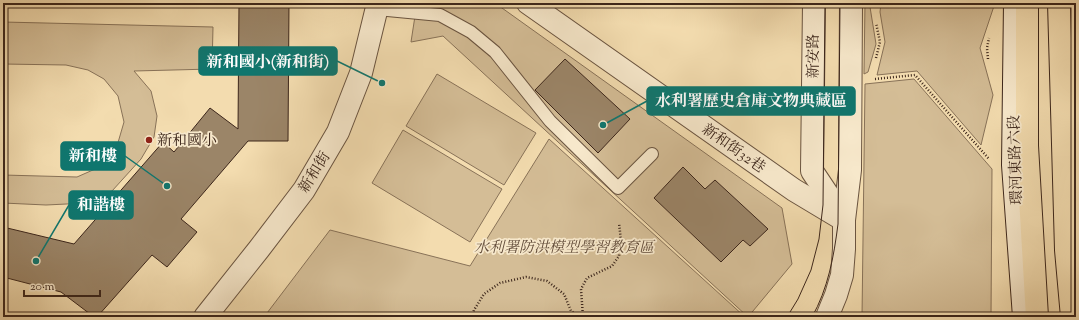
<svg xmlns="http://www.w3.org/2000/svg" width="1079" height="320" viewBox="0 0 1079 320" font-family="'Sorts Mill Goudy','Noto Serif TC',serif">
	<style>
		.green { fill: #d4bd96; stroke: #887258 }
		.building { fill: #9b8568; stroke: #3c261b }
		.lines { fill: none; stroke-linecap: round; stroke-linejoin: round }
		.lane-casing { stroke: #6a5440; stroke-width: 14 }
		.street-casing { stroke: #6a5440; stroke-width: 24 }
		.secondary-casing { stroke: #3c261b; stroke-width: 24 }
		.highway-casing { stroke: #3c261b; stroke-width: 24 }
		.path { stroke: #3c261b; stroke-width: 2.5; stroke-dasharray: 1 2; stroke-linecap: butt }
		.lane { stroke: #f7e8cb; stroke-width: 12 }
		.street { stroke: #f7e8cb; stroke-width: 22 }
		.secondary { stroke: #f7e8cb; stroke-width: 22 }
		.highway { stroke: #f3dcaf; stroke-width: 22 }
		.tram { stroke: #3c261b; stroke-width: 1 }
		.poi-dot { fill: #8f2418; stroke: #f7e8cb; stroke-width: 1.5 }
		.labels { text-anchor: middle; stroke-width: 3.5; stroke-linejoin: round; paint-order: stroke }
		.street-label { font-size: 15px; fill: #3c261b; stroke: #f7e8cb }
		.poi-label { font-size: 15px; fill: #3c261b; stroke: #f7e8cb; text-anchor: start }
		.park-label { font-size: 15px; font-style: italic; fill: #624c3a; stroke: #f7e8cb }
		.leader { fill: none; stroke: #0f766e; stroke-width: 1.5 }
		.callout-dot { fill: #0f766e; stroke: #f7e8cb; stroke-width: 1.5 }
		.callout { fill: #0f766e; stroke: #0f766e; stroke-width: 1.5 }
		.callout-label { font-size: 16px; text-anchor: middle; font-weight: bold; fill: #fff }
	</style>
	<rect width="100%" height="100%" fill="#f3dcaf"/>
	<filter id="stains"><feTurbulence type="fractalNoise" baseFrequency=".005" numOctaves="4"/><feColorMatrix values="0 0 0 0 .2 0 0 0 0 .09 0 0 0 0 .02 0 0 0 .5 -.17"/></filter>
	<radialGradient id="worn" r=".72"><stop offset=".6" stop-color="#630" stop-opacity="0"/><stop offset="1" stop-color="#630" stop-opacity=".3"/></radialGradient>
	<g class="green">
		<path d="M417 3H495L782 208 792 264 748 317 443 36 411 42Z"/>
		<path d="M865 3H871L870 7 876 44 868 72 864 74Z"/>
		<path d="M881 3H995L980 48 993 95 981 145 917 71 877 75 885 42 880 12Z"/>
		<path d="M3 22 213 27 212 69 134 71 151 91 157 116 154 137 141 159 112 191 87 203 46 205 3 203V175L77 177 102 166 117 146 124 122 118 96 104 79 88 70 66 65 3 64Z"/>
		<path d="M437 74 536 133 504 185 406 126Z"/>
		<path d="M914 79 992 169 991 317H862L865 84Z"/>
		<path d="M403 130 502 189 470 242 372 183Z"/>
		<path d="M549 139 745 317H264L330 230 470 266Z"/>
	</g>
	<g class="building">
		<path d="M239 3H289L288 141H248L181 219 197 232 167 267 152 255 97 317H94L61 292 3 277V227L74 244 163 142 174 152 210 108 238 129Z"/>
		<path d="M565 59 630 119 598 153 535 90Z"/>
		<path d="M683 167 705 189 715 180 768 229 750 246 743 240 721 262 654 198Z"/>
	</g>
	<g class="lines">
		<defs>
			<path id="lane" d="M377 9 440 15 471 32 495 52 550 121 618 188 652 154"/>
			<g id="street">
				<path d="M528 3 794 190 844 220"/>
				<path d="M814 3 812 171 842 216"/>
				<path d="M205 317 259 249 304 190 338 132 361 73 378 3"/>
				<path d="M827 317 836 295 842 275 844 249V220L850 170 851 3"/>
			</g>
			<path id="secondary" d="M1015 3 1013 165 1024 317"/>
			<g id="highway">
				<path d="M1027 3V146L1037 317"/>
				<path d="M1059 3 1066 250 1072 317"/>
			</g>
		</defs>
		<use href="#lane" class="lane-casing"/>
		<use href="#street" class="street-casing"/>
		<use href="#secondary" class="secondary-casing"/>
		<use href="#highway" class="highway-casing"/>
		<g class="path">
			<path d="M876 58 880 42 876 23"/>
			<path d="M988 59 987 48 989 38"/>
			<path d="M875 79 915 75 989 159"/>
			<path d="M472 317 474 310 484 294 500 283 526 277 547 281 564 294 571 311 582 317"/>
			<path d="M583 317 581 289 587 278 612 266 619 256 621 241 619 223"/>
			<path d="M605 317C614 315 626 312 635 317"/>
		</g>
		<use href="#lane" class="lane"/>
		<use href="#street" class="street"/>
		<use href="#secondary" class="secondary"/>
		<use href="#highway" class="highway"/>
		<g class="tram">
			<path d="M787 317 798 299 811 270 819 239 823 205 825 3"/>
			<path d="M812 317C828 289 834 256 838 224L840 3"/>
		</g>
	</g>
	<circle class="poi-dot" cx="149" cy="140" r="4"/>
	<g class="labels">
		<g class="street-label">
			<text transform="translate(813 56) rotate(-90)" y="5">新安路</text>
			<text transform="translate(734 148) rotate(35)" y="5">新和街32巷</text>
			<text transform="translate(1015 160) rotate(-92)" y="5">環河東路六段</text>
			<text transform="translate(314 172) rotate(-58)" y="5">新和街</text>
		</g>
		<g class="poi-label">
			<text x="157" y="145">新和國小</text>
		</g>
		<g class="park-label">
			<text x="564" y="252">水利署防洪模型學習教育區</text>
		</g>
	</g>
	<path class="leader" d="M382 83L337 61M603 125L647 101M167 186L125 156M36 261L69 205"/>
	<g class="callout-dot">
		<circle cx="382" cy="83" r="4"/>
		<circle cx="603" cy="125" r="4"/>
		<circle cx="167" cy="186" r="4"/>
		<circle cx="36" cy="261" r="4"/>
	</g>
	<g class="callout">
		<rect x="199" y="47" width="138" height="28" rx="4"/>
		<rect x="647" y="87" width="208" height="28" rx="4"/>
		<rect x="61" y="142" width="64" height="28" rx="4"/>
		<rect x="69" y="191" width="64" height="28" rx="4"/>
	</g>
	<g class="callout-label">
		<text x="268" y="67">新和國小(新和街)</text>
		<text x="751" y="106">水利署歷史倉庫文物典藏區</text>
		<text x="93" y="161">新和樓</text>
		<text x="101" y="210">和諧樓</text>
	</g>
	<rect width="1079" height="320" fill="none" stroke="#f3dcaf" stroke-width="16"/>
	<rect x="4" y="4" width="1071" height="312" fill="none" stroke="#3c261b" stroke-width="2"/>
	<rect x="8" y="8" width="1063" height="304" fill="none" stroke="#3c261b"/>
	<path d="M24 290v6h76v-6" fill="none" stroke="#3c261b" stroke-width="2"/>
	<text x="30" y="290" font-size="12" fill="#3c261b" stroke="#f7e8cb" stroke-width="3" paint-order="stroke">20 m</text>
	<rect width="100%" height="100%" filter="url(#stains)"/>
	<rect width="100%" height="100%" fill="url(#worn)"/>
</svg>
